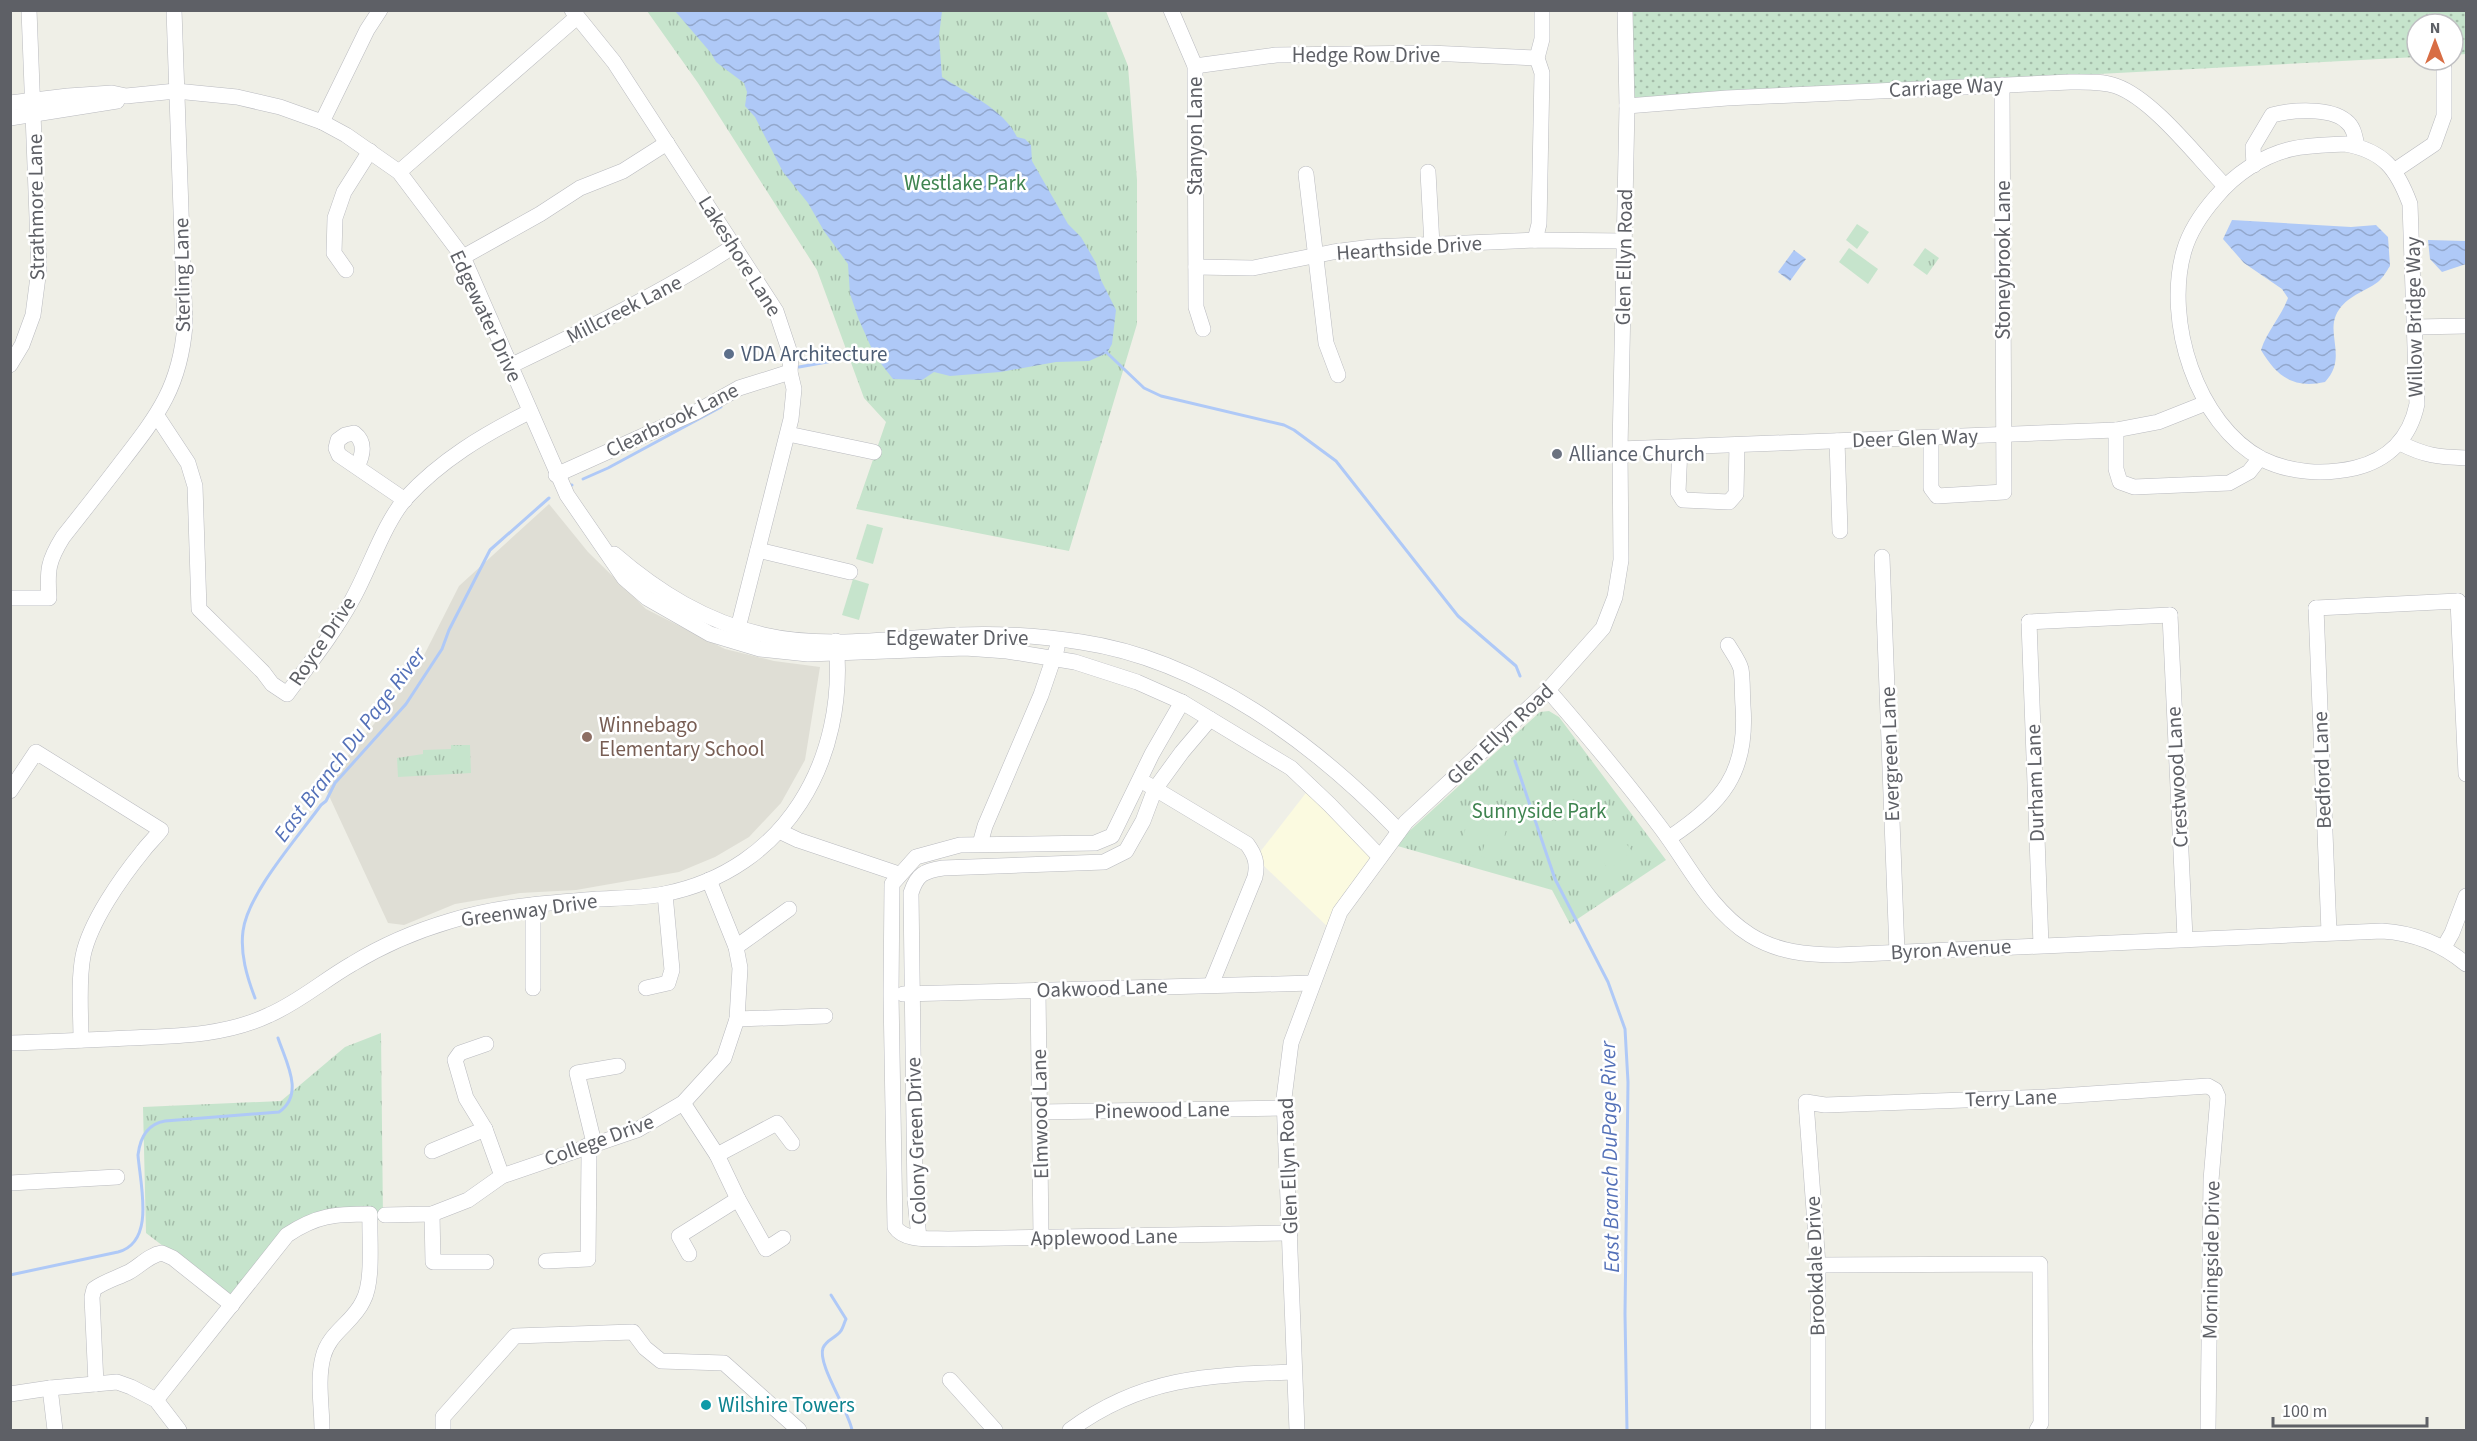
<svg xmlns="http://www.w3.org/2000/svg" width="2477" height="1441" viewBox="0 0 2477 1441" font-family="'Source Sans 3',sans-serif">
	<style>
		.commercial { fill: #fbfae0 }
		.education { fill: #dfded5 }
		.grass { fill: url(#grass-dots) }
		.park { fill: url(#park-tufts) }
		.pitch { fill: #c6e4cc }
		.water { fill: url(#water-waves) }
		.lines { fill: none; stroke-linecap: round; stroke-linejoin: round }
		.stream { stroke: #afc9f7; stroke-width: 3 }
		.minor-casing { stroke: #b9babf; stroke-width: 16 }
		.minor { stroke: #fff; stroke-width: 15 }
		.service-dot { fill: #5c6f8a; stroke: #fff; stroke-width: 2 }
		.worship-dot { fill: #6b7280; stroke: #fff; stroke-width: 2 }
		.education-dot { fill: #8d6e63; stroke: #fff; stroke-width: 2 }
		.culture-dot { fill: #0f9aa8; stroke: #fff; stroke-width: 2 }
		.labels { text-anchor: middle; stroke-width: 5; stroke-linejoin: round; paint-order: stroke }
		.street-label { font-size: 21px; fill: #5e6066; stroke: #fff }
		.park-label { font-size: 21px; fill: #3f8450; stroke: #fff }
		.service-label { font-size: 21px; fill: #4e5e75; stroke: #fff; text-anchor: start }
		.worship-label { font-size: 21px; fill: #5b616d; stroke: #fff; text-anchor: start }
		.education-label { font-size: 21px; fill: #785e54; stroke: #fff; text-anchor: start }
		.culture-label { font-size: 21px; fill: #0d838f; stroke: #fff; text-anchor: start }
		.water-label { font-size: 22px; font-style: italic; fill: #5471b8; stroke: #fff }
	</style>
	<defs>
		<pattern id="grass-dots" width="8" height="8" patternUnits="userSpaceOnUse" patternTransform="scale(1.5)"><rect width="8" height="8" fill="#c6e4cc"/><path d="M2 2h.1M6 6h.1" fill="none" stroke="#a4bca9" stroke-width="1.8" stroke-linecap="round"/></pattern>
		<pattern id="park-tufts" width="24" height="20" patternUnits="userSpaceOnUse" patternTransform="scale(1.5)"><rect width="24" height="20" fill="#c6e4cc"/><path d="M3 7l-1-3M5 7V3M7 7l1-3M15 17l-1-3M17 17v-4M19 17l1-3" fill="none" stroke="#a4bca9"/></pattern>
		<pattern id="water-waves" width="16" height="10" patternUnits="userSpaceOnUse" patternTransform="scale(1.5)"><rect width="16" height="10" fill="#afc9f7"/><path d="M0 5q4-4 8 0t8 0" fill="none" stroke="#92a7cc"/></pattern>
	</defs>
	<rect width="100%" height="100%" fill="#efefe7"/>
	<path class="commercial" d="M1309 789 1377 857 1330 929 1264 866 1260 852Z"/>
	<path class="education" d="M549 504 588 552 646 609 725 649 774 661 820 667 805 760 781 803 749 837 715 857 679 872 576 890 520 893 455 904 404 925 388 923 324 785 414 675 459 586Z"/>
	<path class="grass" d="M1632 11H2466V54L2453 55V24H2417V57L1632 99Z"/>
	<g class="park">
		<path d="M647 11H1106L1128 66 1137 180V324L1069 551 856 509 886 422 864 398 817 270 698 83Z"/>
		<path d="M1925 248 1939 258 1927 275 1913 265Z"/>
		<path d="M1549 711 1559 717 1666 860 1570 924 1552 890 1394 845 1540 712Z"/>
		<path d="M451 745H470L471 773 398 777 397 758 423 754V750L451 749Z"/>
		<path d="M381 1033 383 1220 331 1219 289 1236 239 1304 146 1233 143 1107 281 1101 345 1047Z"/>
	</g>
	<g class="pitch">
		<path d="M1857 224 1869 232 1857 249 1846 240Z"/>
		<path d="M1849 248 1878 269 1868 284 1839 262Z"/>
		<path d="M867 524 883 528 873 564 856 559Z"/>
		<path d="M853 579 869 584 859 620 842 615Z"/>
		<path d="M1469 816 1485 820 1476 856 1459 852Z"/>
		<path d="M1491 822 1507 826 1498 861 1481 857Z"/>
		<path d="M1620 836 1632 851 1609 870 1596 854Z"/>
	</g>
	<g class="water">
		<path d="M675 11H942L939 36 942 77C967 94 1003 108 1017 137L1025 139 1031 145 1032 161 1068 224 1081 237 1096 263 1101 280 1116 310 1112 344 1107 353 1089 361 1056 362 1000 372 950 376 934 372 922 380 893 379 875 356 859 320 850 294 848 264 824 231 808 203 783 172 755 117 745 106 747 92 744 83 716 62 711 53Z"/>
		<path d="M2232 220 2351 227 2376 225 2388 237 2390 266C2386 272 2381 281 2375 284 2361 293 2344 298 2336 315 2327 336 2347 359 2325 382 2294 389 2277 377 2261 350 2267 331 2281 317 2288 298L2282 289 2244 263 2223 239Z"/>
		<path d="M2428 240 2466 241V264L2442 272 2430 259Z"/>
		<path d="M1794 250 1806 259 1790 281 1778 272Z"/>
	</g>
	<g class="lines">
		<g class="stream">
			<path d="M1105 351 1144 388 1161 396 1284 425 1294 430 1336 461 1458 616 1516 666 1520 676"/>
			<path d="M865 354 875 349"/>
			<path d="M799 367 855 357"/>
			<path d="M583 479 608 468 721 407"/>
			<path d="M571 485H572"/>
			<path d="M1515 761 1555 879 1608 982 1625 1029 1628 1082 1625 1314 1627 1430"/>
			<path d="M255 998C247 977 240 954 243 931 248 893 298 837 321 805L326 801 335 783 406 704 442 649 449 630 490 550 549 498"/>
			<path d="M10 1275 118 1252C156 1242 140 1184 138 1155 140 1138 147 1124 165 1121L279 1112C305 1094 286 1062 278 1038"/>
			<path d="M831 1295 846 1319C844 1323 843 1329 840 1332 835 1338 826 1340 823 1348 817 1364 848 1409 852 1430"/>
		</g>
		<defs>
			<g id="minor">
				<path d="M572 10 614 62 776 311 791 356 790 372 794 389 791 419 736 636"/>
				<path d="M1171 10 1195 66 1196 307 1203 329"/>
				<path d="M1195 66 1276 55 1430 53 1537 58"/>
				<path d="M10 103 68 96 112 93 126 96 176 91 237 97 280 107 322 122 346 135 399 172 463 257 567 495 624 578 647 598 710 634 760 649 808 654 965 648 1007 651 1075 662 1137 682 1182 702 1291 768 1330 805 1380 857"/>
				<path d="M1627 106 1727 98 2070 82C2085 82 2102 81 2116 86 2153 99 2197 157 2225 186"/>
				<path d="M10 118 117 101"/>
				<path d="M322 122 367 30 380 10"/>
				<path d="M2345 144C2384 151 2397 169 2410 204L2417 404C2410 438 2388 460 2355 468 2324 475 2290 473 2262 459 2196 424 2164 320 2184 251 2190 230 2202 213 2216 197 2235 174 2262 156 2291 149 2309 145 2327 145 2345 144Z"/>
				<path d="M2254 165 2253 147 2272 115C2291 110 2330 107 2346 121 2354 127 2355 137 2357 146"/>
				<path d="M2394 171 2434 144 2444 116V68"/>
				<path d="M399 172 577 17"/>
				<path d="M1428 172 1432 245"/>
				<path d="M1306 174 1326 343 1338 375"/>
				<path d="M1535 240 1539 224 1542 73 1537 58 1542 39V10"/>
				<path d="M463 257 540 214 580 188 623 171 667 143"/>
				<path d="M1196 267 1253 268 1333 252 1372 247 1535 240 1624 241"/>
				<path d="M346 270 334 253 335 218 344 192 370 151"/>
				<path d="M2416 327 2466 326"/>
				<path d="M10 365 22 345 33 315 39 269 29 10"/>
				<path d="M510 366C587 329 662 293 734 246"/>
				<path d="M157 416 188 463 195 486 199 609 263 672 272 684 287 694C310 663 334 633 352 600 369 570 384 523 406 498 441 460 483 435 529 412"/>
				<path d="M2116 430V469L2120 482 2134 487 2229 483 2249 472 2260 458"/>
				<path d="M788 434 874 452"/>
				<path d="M1931 438V488L1937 496 2004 492 2002 85"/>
				<path d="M1837 441 1840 531"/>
				<path d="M2400 443C2425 456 2439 457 2466 458"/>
				<path d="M1680 448 1678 492 1683 500 1729 502 1736 494 1737 445"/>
				<path d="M1620 449 2116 430 2158 422 2206 403"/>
				<path d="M357 467C363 455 366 442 354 433L345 435 338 440 336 448 339 455 405 500"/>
				<path d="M556 475 696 412 739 388 790 372"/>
				<path d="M758 550 850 572"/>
				<path d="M614 554C658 592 706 622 764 635 824 649 897 638 958 635 999 633 1040 636 1081 642 1203 660 1315 744 1399 831"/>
				<path d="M1882 557 1897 952"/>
				<path d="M10 598H49C47 570 48 561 63 537 82 513 101 489 120 464 157 416 180 388 185 325L174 10"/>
				<path d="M2458 601 2466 774"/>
				<path d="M2316 608 2329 932"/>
				<path d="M2316 608 2458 601"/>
				<path d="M2170 615 2185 938"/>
				<path d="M2029 622 2041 945"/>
				<path d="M2029 622 2170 615"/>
				<path d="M1548 690C1587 735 1625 780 1661 828 1689 865 1709 909 1750 935 1777 952 1807 955 1838 955L2382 931C2414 933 2442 944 2466 964"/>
				<path d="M1182 702 1152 754 1112 836 1095 843 960 845 916 857 892 884 891 994 895 1227C905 1242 931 1238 948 1239L1290 1233"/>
				<path d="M1147 784 1247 844C1255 855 1258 863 1255 877L1211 985"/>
				<path d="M10 791 36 752 161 830C155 838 149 843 143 851 121 878 90 922 83 956 78 983 81 1013 81 1040"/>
				<path d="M779 831 798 840 899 874"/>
				<path d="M1669 838C1722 803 1748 773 1743 706 1742 694 1743 681 1741 669 1739 661 1732 652 1728 645"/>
				<path d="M980 844 985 826 1041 695 1057 648"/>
				<path d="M533 905V988"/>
				<path d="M736 947 789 909"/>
				<path d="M2444 947 2452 933 2466 896"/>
				<path d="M646 988 668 983 672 970 665 894"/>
				<path d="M1038 990 1041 1238"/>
				<path d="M903 994 1312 983"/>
				<path d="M737 1019 825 1016"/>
				<path d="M10 1043C50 1042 89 1040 128 1038 176 1036 225 1036 269 1015 299 1002 324 980 352 964 383 945 416 931 450 921 498 906 548 903 597 899 619 898 642 898 664 894 786 870 848 759 836 641"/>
				<path d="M486 1044 460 1053 455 1060 466 1098 485 1129 502 1176"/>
				<path d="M683 1103 717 1155 738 1199 766 1249 783 1238"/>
				<path d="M1040 1112 1284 1108"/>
				<path d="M594 1143 577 1073 618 1066"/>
				<path d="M432 1151 485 1129"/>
				<path d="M717 1155 777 1123 792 1143"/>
				<path d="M10 1183 117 1177"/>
				<path d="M432 1214 433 1262H486"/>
				<path d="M385 1215 432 1214 468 1200 502 1176 637 1130 683 1103 724 1058 737 1019 740 968 736 947 709 880"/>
				<path d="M919 1238 915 1199 911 893C917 874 924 871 943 868L1104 862 1126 851 1143 821 1155 789 1182 752 1210 719"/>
				<path d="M689 1254 679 1236 738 1199"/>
				<path d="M546 1261 588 1259 589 1155 586 1146"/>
				<path d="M1818 1265 2040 1264 2041 1423 2037 1430"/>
				<path d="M950 1380 995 1430"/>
				<path d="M96 1384 92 1297 94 1289C105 1281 117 1278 129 1272 140 1266 149 1255 162 1253L173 1258 232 1305"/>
				<path d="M50 1388 55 1430"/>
				<path d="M10 1394 50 1388 117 1382 131 1387 156 1400 179 1430"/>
				<path d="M156 1400 287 1235C317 1215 335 1214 370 1214 369 1238 374 1281 363 1301 353 1323 329 1332 323 1357 317 1380 322 1407 322 1430"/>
				<path d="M443 1430V1417L515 1336 633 1332 645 1348 661 1361 724 1363 799 1430"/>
				<path d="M1070 1430C1142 1377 1207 1375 1294 1372"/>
				<path d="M1297 1430 1284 1098 1291 1043 1340 912 1406 822 1548 690 1603 628 1615 597 1621 560 1620 449 1627 106 1625 10"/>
				<path d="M1818 1430V1265L1806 1102 1825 1105 2045 1097 2208 1086 2215 1090 2218 1097 2211 1180 2208 1430"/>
			</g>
		</defs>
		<use href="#minor" class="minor-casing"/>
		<use href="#minor" class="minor"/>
	</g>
	<circle class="service-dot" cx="729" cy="354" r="6"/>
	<circle class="worship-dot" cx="1557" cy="454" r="6"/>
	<circle class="education-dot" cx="587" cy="737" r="6"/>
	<circle class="culture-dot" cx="706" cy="1405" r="6"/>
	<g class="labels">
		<g class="street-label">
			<text x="1366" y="62">Hedge Row Drive</text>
			<text transform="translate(1946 87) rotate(-3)" y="7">Carriage Way</text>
			<text transform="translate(1195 136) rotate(-90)" y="7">Stanyon Lane</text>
			<text transform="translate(36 207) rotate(-91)" y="7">Strathmore Lane</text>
			<text transform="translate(1409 248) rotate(-4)" y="7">Hearthside Drive</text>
			<text transform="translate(740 256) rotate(58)" y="7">Lakeshore Lane</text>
			<text transform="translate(1624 257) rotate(-89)" y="7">Glen Ellyn Road</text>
			<text transform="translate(2003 260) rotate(-90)" y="7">Stoneybrook Lane</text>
			<text transform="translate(182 275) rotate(-91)" y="7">Sterling Lane</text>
			<text transform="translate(624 309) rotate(-27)" y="7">Millcreek Lane</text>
			<text transform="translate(486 316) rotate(65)" y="7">Edgewater Drive</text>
			<text transform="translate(2414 317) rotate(-91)" y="7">Willow Bridge Way</text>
			<text transform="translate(672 420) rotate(-26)" y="7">Clearbrook Lane</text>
			<text transform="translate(1915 438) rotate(-2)" y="7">Deer Glen Way</text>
			<text x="957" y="645">Edgewater Drive</text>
			<text transform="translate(322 641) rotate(-56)" y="7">Royce Drive</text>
			<text transform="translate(1500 734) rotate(-43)" y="7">Glen Ellyn Road</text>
			<text transform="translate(1890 754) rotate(-92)" y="7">Evergreen Lane</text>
			<text transform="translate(2322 770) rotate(-92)" y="7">Bedford Lane</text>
			<text transform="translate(2177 777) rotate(-93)" y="7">Crestwood Lane</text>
			<text transform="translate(2035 783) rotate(-92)" y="7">Durham Lane</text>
			<text transform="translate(529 910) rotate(-8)" y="7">Greenway Drive</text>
			<text transform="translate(1951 949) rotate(-3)" y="7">Byron Avenue</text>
			<text transform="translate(1102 988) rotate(-2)" y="7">Oakwood Lane</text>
			<text transform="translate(2011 1098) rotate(-2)" y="7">Terry Lane</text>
			<text transform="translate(1162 1110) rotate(-1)" y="7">Pinewood Lane</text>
			<text transform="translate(1040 1114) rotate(-91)" y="7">Elmwood Lane</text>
			<text transform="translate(599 1140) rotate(-20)" y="7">College Drive</text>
			<text transform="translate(916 1141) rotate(-92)" y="7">Colony Green Drive</text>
			<text transform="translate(1288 1166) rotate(-92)" y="7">Glen Ellyn Road</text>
			<text transform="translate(1104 1237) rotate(-1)" y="7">Applewood Lane</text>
			<text transform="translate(2211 1260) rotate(-89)" y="7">Morningside Drive</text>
			<text transform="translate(1815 1266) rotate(-92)" y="7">Brookdale Drive</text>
		</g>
		<g class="park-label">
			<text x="965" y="190">Westlake Park</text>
			<text x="1539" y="818">Sunnyside Park</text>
		</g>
		<g class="service-label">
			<text x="741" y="361">VDA Architecture</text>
		</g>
		<g class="worship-label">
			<text x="1569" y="461">Alliance Church</text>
		</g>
		<g class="education-label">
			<text x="599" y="732">Winnebago<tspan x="599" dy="24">Elementary School</tspan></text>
		</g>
		<g class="culture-label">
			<text x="718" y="1412">Wilshire Towers</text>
		</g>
		<g class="water-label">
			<text transform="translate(349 744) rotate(-53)" y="8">East Branch Du Page River</text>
			<text transform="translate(1609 1157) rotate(-91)" y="8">East Branch DuPage River</text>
		</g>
	</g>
	<rect width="2477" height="1441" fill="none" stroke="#5e6066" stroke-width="24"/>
	<g transform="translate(2435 42)"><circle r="28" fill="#ffffff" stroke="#bfbfc2" stroke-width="1.5"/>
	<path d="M0-4.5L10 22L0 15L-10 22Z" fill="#d86d44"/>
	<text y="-9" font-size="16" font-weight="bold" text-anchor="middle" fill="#5e6066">N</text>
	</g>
	<path d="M2273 1417v9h154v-9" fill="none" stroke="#5e6066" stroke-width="3"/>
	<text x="2282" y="1417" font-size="18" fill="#5e6066" stroke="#ffffff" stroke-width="4.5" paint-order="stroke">100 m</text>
</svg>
